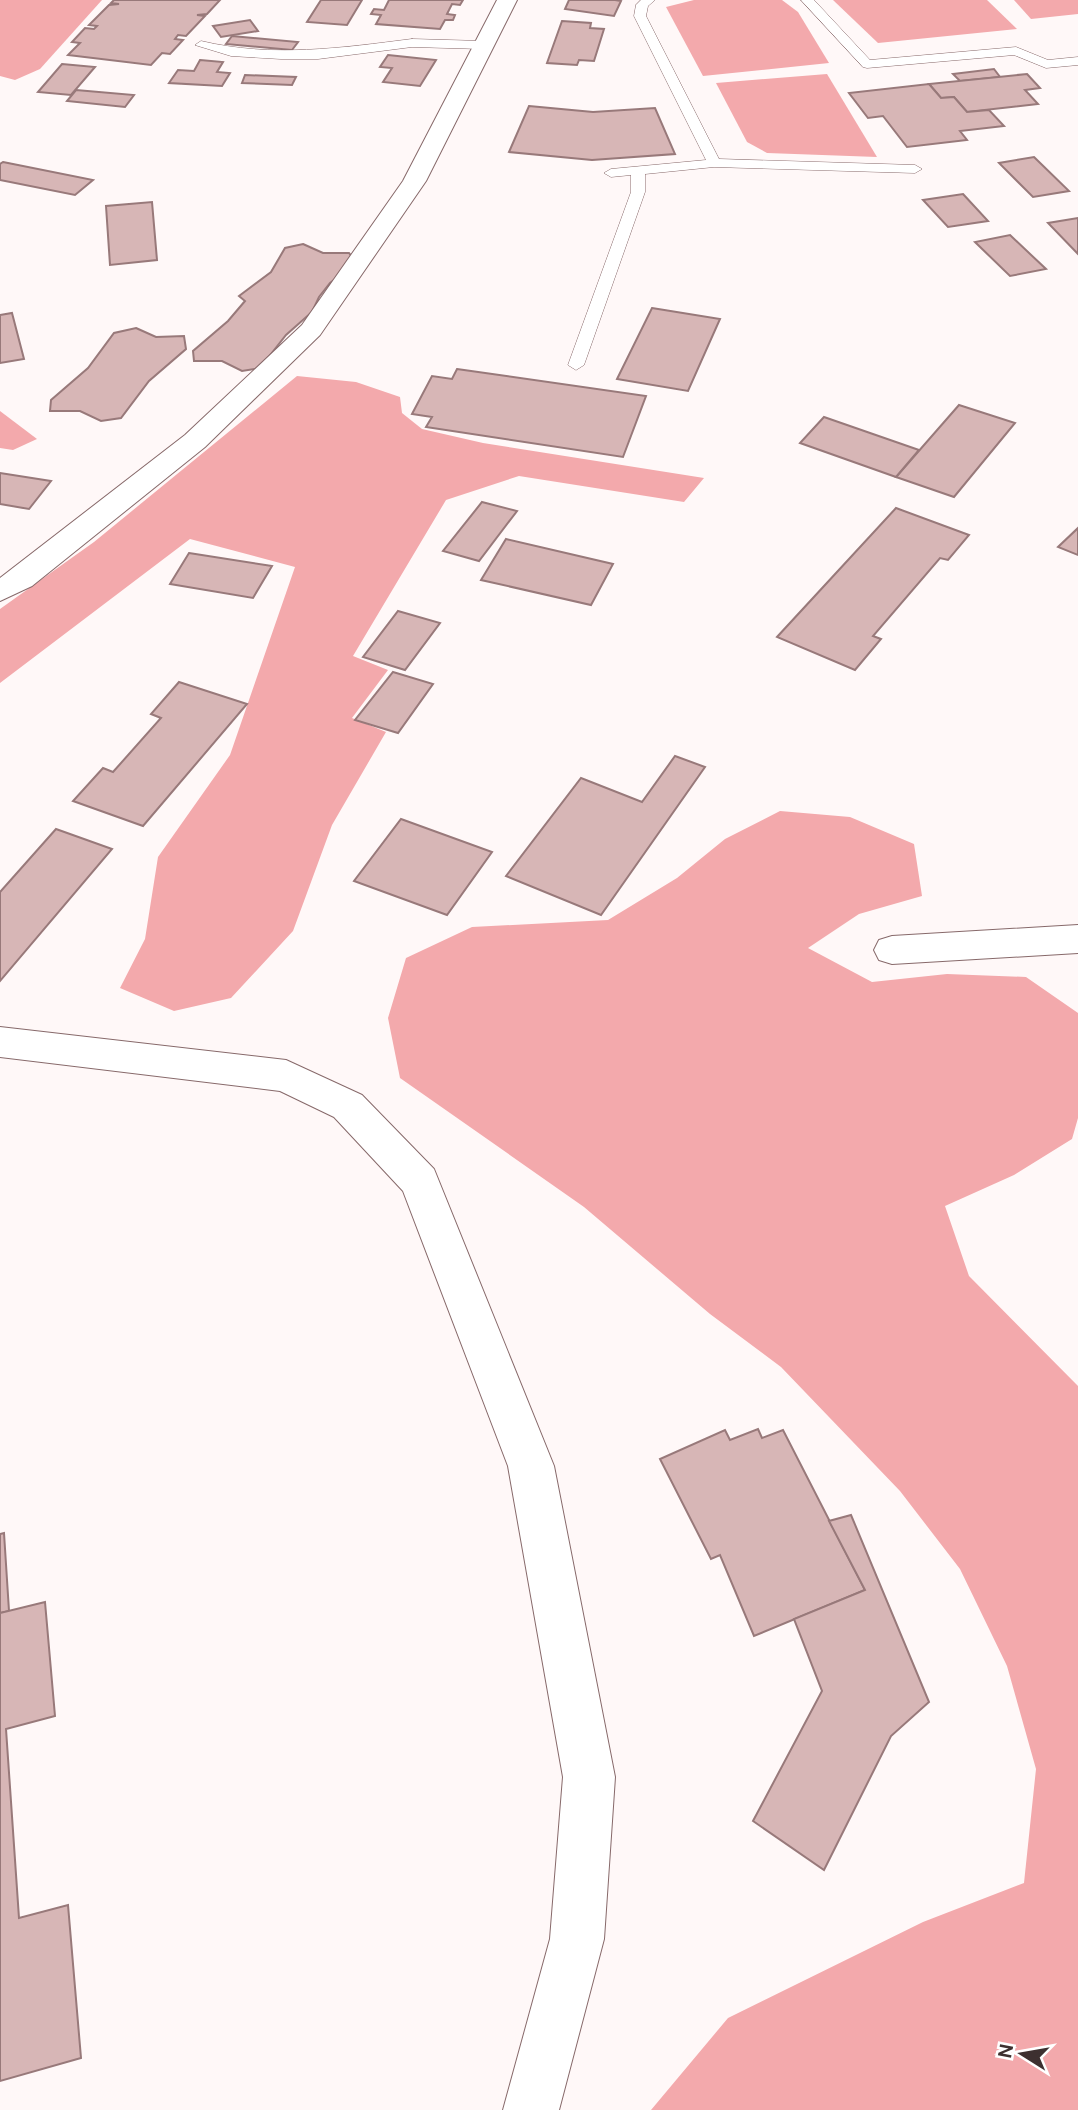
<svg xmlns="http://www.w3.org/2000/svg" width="1078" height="2110" viewBox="0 0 1078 2110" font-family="'DM Sans',sans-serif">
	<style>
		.forest { fill: #f3a9ac }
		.building { fill: #d7b6b6; stroke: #98797a; stroke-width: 2 }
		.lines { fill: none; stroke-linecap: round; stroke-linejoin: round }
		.service-casing { stroke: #87696a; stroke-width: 1 }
		.minor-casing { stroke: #87696a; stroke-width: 2 }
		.service { fill: #fff; fill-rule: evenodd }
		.minor { fill: #fff; fill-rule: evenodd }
	</style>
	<rect width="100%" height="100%" fill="#fff8f8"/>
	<g class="forest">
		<path d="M0 0H102L40 69 15 80 0 76Z"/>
		<path d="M694 0H782L798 12 829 63 703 76 666 7Z"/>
		<path d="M833 0H987L1017 29 878 43Z"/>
		<path d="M1014 0H1078V14L1031 19Z"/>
		<path d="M827 74 877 157 767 153 747 142 716 83Z"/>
		<path d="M297 376 356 382 400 397 402 413 422 429 483 443 704 478 684 502 519 476 446 500 353 656 388 670 352 718 386 732 332 825 293 931 231 998 174 1011 120 988 145 939 158 857 230 755 295 567 190 539 0 683V609L94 542Z"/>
		<path d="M0 411 37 439 13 450 0 448Z"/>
		<path d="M780 811 850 817 914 844 922 896 859 914 808 948 872 982 947 974 1026 977 1078 1013V1118L1072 1139 1014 1175 945 1206 969 1276 1078 1386V2110H651L728 2018 923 1922 1024 1883 1036 1769 1007 1666 960 1569 900 1491 781 1367 710 1314 584 1207 400 1078 388 1018 406 958 472 927 608 920 677 878 725 839Z"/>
	</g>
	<g class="building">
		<path d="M114 0H220L207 14 197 15 205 16 186 36 178 35 175 39 183 40 170 54 162 53 151 65 68 55 80 43 72 42 85 28 94 29 97 26 89 25 109 5 119 4 111 3Z"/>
		<path d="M321 0H362L347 25 307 22Z"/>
		<path d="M389 0H463L460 5 452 4 447 14 455 15 453 20H445L440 29 376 24 381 15 371 14 374 9 384 10Z"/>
		<path d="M569 0H615L621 1 614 16 565 9Z"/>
		<path d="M250 20 258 31 221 37 213 26Z"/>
		<path d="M562 21 591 23 590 28 604 29 594 61 579 60 577 65 547 63Z"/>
		<path d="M232 36 298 42 292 50 226 44Z"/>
		<path d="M388 55 436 60 420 86 383 82 392 68 380 67Z"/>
		<path d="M200 60 223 62 217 72 230 73 222 86 169 83 178 70 194 71Z"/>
		<path d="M62 64 95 67 71 95 38 92Z"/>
		<path d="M994 69 1000 77 960 81 953 74Z"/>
		<path d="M1027 74 1040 88 1025 90 1038 104 967 112 954 97 941 98 929 84Z"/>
		<path d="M245 75 296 77 292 85 242 83Z"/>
		<path d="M929 84 941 98 954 97 967 112 989 110 1004 126 960 131 967 140 907 147 883 116 868 118 849 93Z"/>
		<path d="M76 90 134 95 125 107 67 101Z"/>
		<path d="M529 106 593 112 655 108 675 154 592 160 509 152Z"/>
		<path d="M1034 157 1069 191 1033 197 999 163Z"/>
		<path d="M3 162 93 180 75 195 0 180V164Z"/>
		<path d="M963 194 988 221 948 227 923 200Z"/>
		<path d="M152 202 157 260 110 265 106 206Z"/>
		<path d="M1078 218V254L1048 223Z"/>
		<path d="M1010 235 1046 269 1010 276 975 242Z"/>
		<path d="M303 244 323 253H349L357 263 330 283 319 297 312 312 286 335 260 368 242 371 222 361H194L193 351 228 321 245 301 239 296 271 272 285 248Z"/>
		<path d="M652 308 720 319 688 391 617 379Z"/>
		<path d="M12 313 24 359 0 363V315Z"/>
		<path d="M136 328 156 337 184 336 186 349 149 381 121 418 101 421 80 411H50L51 400 88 368 114 333Z"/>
		<path d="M457 369 646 396 623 457 426 427 432 417 412 414 432 376 452 379Z"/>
		<path d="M959 405 1015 423 954 497 896 477Z"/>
		<path d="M824 417 919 450 896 477 800 443Z"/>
		<path d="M0 473 51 481 29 509 0 504Z"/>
		<path d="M482 502 517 511 479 561 443 551Z"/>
		<path d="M896 508 969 535 948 560 940 558 873 636 881 639 855 670 777 637Z"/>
		<path d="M1078 528V555L1058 547Z"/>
		<path d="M506 539 613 564 591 605 481 580Z"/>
		<path d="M189 553 272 566 253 598 170 584Z"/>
		<path d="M398 611 440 623 405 670 363 657Z"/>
		<path d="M393 672 433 684 398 733 355 720Z"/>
		<path d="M179 682 247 704 143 826 73 801 103 768 113 772 161 718 151 714Z"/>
		<path d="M675 756 705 767 601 915 506 876 581 778 642 802Z"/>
		<path d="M401 819 492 852 447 915 354 881Z"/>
		<path d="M56 829 112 849 0 981V892Z"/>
		<path d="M758 1429 762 1438 783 1430 865 1590 754 1636 720 1555 711 1559 660 1459 725 1430 730 1440Z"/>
		<path d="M851 1515 929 1702 891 1736 824 1870 753 1821 822 1691 794 1619 865 1590 829 1521Z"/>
		<path d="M4 1533 9 1611 0 1613V1534Z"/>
		<path d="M45 1602 55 1716 6 1729 19 1918 68 1905 81 2058 0 2081V1613Z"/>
	</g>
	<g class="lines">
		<defs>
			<g id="service">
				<path d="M641 0H655L648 6 646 16 719 159 915 165 922 169 915 173 714 167 645 174V192L584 365 576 370 568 365 631 192V175L611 177 604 173 611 169 706 160 634 16 636 5Z"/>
				<path d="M801 0H814L870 60 1016 47 1048 60 1078 57V65L1046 68 1014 55 867 68 863 67Z"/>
				<path d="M412 39 483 41 489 45 483 49 412 47 318 59H281L231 56 195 45 201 41C272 58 341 48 412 39Z"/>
			</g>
			<g id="minor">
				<path d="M497 0H517L426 181 320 335 205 447 32 586 0 601V578L185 435 302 325 403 181Z"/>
				<path d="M1078 925V953L892 964 879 960 874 950 879 940 892 936Z"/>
				<path d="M0 1027 286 1060 362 1095 434 1169 554 1466 615 1777 604 1939 559 2110H503L550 1939 563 1777 508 1466 403 1191 334 1117 280 1091 0 1057Z"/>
			</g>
		</defs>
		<use href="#service" class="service-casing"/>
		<use href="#minor" class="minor-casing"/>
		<use href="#service" class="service"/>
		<use href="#minor" class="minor"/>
	</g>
	<g transform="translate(1022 2054) rotate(281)" stroke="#ffffff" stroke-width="5" paint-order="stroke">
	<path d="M0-5L12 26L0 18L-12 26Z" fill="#3d3030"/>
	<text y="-10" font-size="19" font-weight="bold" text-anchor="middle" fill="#3d3030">N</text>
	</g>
</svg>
